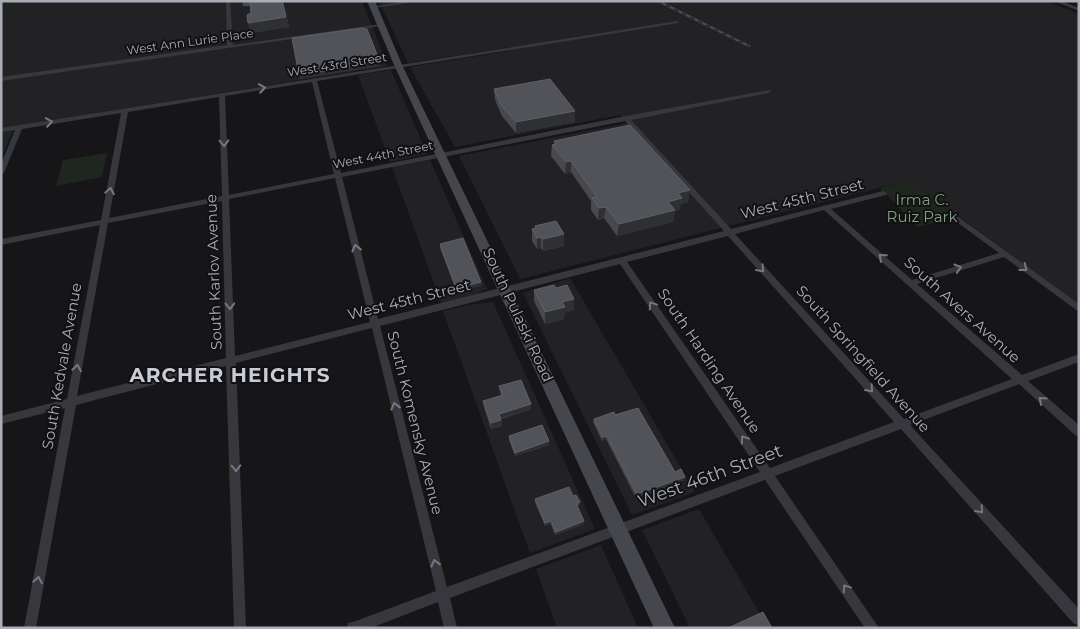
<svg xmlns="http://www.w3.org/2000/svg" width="1080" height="629" viewBox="0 0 1080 629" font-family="Montserrat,sans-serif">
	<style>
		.built { fill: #222225 }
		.green { fill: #1e261f }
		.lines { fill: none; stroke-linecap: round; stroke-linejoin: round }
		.minor { fill: #37383d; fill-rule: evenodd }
		.secondary { fill: #45474d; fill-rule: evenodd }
		.rail-casing { stroke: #4a4c52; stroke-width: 2.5 }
		.rail { stroke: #111113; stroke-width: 1; stroke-dasharray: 4.5; stroke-linecap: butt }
		.wall { fill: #47494d }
		.shaded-wall { fill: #2f3033 }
		.building { fill: #525359; stroke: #5f6168 }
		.oneway { stroke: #757881 }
		.labels { text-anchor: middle; stroke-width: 4; stroke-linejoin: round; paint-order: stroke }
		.far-street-label { font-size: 12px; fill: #a8adb8; stroke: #111113 }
		.street-label { font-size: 15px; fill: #a8adb8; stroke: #111113 }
		.park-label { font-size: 15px; fill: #7fa381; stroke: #111113 }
		.near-street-label { font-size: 18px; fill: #a8adb8; stroke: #111113 }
		.district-label { font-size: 20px; font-weight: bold; letter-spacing: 1px; fill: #c9ccd4; stroke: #111113 }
	</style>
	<rect width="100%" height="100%" fill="#161618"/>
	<g class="built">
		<path d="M1 1H362L388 66 15 126 1 159Z"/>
		<path d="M379 1H1047L1079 14V306L910 180 520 279 459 156 627 123 620 115 455 147 410 67 514 50 511 47 408 63Z"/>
		<path d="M391 70 427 154 390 162 358 75Z"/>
		<path d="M430 160 487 289 471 296 441 303 392 167Z"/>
		<path d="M570 278 695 492 632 515 523 293Z"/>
		<path d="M493 302 595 529 530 553 443 311 468 305Z"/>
		<path d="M699 509 768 628H690L642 530Z"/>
		<path d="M601 545 638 628H557L536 569Z"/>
	</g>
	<g class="green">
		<path d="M107 153 102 177 56 186 63 160Z"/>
		<path d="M910 180 958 216 918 227C903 215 894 199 879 188Z"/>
	</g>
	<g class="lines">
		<g class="minor">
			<path d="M226 1H230L233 45 381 24 383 25 381 26 1 81V77L227 45Z"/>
			<path d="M406 1H421L373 8 371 7Z"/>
			<path d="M1054 1H1061L1079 8V11Z"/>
			<path d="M677 21 679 22V23L317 81 341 173 626 116 770 90V92L768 93 631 120 731 229 883 191 887 193 886 195 831 209 912 280 999 253 954 220 953 218 957 216 1079 304V312L1004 257 917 284 1022 375 1079 354V362L1028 381 1079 425V436L1075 435 1019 384 910 425 1079 609V625L1074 624 901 429 775 476 879 628H865L765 480 450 598 457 628H444L438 602 371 628H347L348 623 353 622 436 591 372 328 236 363 246 628H234L226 366 76 405 36 628H24L65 408 1 424V416L67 399 100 225 1 245V239L101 220 121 113 22 129 4 173 1 175V164L15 130 1 132V128ZM312 82 334 174 229 195 225 96ZM219 97 222 196 109 218 128 112ZM625 121 724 231 378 319 342 177ZM335 178 370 322 235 356 229 199ZM222 201 226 358 77 396 108 223ZM824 210 1012 379 904 419 735 234ZM728 236 894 422 770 468 627 262ZM620 264 760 472 447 587 380 326Z"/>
		</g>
		<path class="secondary" d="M367 1H375L403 67 675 628H654L395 67Z"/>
		<defs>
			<path id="rail" d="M658 1 749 46"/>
		</defs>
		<use href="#rail" class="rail-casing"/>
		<use href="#rail" class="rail"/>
	</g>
	<g class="wall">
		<path d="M242 1H283L289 27 251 33 248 23 251 13 250 6H243Z"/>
		<path d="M494 89 575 111V122L516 133 502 116 495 100Z"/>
		<path d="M554 141 688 202 681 204 679 210 675 211 673 222 617 236 604 218 598 220 591 210V201L571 172 565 174 551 156 552 145 554 144Z"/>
		<path d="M535 226 564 234V246L543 251 541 248 537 249 532 241V229H535Z"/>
		<path d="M440 244 482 285 457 292 440 248Z"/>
		<path d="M556 288 574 310 564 313V319L545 324 534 301V290Z"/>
		<path d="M499 386 531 409 501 419 502 426 491 429 484 407 483 401 501 396 500 392Z"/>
		<path d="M615 415 675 472 685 477 684 480 636 498 606 439 602 441 593 422 594 419Z"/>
		<path d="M509 436 549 445 515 456 509 440Z"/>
		<path d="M573 496 580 502 579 505 577 506 584 524 555 535 551 524 545 526 535 502V499Z"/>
	</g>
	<g class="shaded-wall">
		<path d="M282 1H283L289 27 251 33 248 23Z"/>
		<path d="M380 62 381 66 300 79 299 75Z"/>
		<path d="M575 111V122L516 133V122Z"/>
		<path d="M571 161V172L565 174 566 162Z"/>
		<path d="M690 190 688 202 681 204 679 210 675 211 673 222 617 236 619 224 668 202 678 193Z"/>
		<path d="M606 207 604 218 598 220 599 208Z"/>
		<path d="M564 234V246L543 251V239Z"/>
		<path d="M541 237V248L537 249V238Z"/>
		<path d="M481 282 482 285 457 292 456 288Z"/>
		<path d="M574 299V310L565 313 564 319 545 324V312L562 302Z"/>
		<path d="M531 404V409L499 419V414Z"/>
		<path d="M501 420 502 426 491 429V423Z"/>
		<path d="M607 436 606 439 602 441 603 437Z"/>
		<path d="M549 441V445L515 456V453Z"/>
		<path d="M685 477 684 480 636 498 637 494Z"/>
		<path d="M551 521V524L545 526V523Z"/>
		<path d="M584 521V524L555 535 556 532Z"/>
	</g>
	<g class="building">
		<path d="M250 1H282L286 17 248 23 247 15 251 13Z"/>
		<path d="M362 28 367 29 380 62 299 75 292 38Z"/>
		<path d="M550 79 575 111 516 122 501 105 494 89Z"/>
		<path d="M630 125 690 190 678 193 682 198 668 202 675 210 619 224 606 207 599 208 592 198 597 197 571 161 566 162 552 145 556 144 554 141Z"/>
		<path d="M556 221 564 234 543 239 541 237 537 238 532 229 536 228 535 226Z"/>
		<path d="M463 238 481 282 456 288 440 244Z"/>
		<path d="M554 285 556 288 567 285 574 299 562 302 565 307 545 312 534 290Z"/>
		<path d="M521 380 531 404 499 414 501 420 491 423 483 401 503 395 499 386Z"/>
		<path d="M638 408 675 472 681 469 685 477 637 494 607 436 603 437 594 419 614 412 615 415Z"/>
		<path d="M542 425 549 441 515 453 509 436Z"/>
		<path d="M569 487 573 496 576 495 580 502 576 503 584 521 556 532 551 521 545 523 535 499Z"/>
		<path d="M763 612 772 628H728Z"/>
	</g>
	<defs><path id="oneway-chevron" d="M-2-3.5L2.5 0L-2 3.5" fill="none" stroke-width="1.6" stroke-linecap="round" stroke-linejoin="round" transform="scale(1.25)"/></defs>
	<g class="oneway">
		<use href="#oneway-chevron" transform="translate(262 88) rotate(-9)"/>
		<use href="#oneway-chevron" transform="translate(49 122) rotate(-9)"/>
		<use href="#oneway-chevron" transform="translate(224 143) rotate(88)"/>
		<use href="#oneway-chevron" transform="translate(110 191) rotate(-80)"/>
		<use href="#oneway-chevron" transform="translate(356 248) rotate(-104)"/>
		<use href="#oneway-chevron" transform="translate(882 257) rotate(-139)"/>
		<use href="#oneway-chevron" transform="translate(958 268) rotate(-17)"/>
		<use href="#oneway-chevron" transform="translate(1024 268) rotate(37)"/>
		<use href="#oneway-chevron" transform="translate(761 269) rotate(48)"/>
		<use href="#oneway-chevron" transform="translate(652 305) rotate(-124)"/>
		<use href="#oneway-chevron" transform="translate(230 306) rotate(88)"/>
		<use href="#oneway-chevron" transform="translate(77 368) rotate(-80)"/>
		<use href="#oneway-chevron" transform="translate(870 389) rotate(48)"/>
		<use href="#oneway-chevron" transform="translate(1042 400) rotate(-138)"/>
		<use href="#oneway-chevron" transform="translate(395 406) rotate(-104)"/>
		<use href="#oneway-chevron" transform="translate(744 439) rotate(-124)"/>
		<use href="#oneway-chevron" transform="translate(236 468) rotate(88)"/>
		<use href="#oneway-chevron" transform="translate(980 510) rotate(48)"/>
		<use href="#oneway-chevron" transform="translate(435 563) rotate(-104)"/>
		<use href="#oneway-chevron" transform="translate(38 580) rotate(-80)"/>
		<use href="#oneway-chevron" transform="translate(846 588) rotate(-124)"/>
	</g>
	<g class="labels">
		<g class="far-street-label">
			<text transform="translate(190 42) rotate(-8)" y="4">West Ann Lurie Place</text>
			<text transform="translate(337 65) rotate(-9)" y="4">West 43rd Street</text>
			<text transform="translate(383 155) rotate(-11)" y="4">West 44th Street</text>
		</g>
		<g class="street-label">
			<text transform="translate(802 199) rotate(-14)" y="5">West 45th Street</text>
			<text transform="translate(214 272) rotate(-92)" y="5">South Karlov Avenue</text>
			<text transform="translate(409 300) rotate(-14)" y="5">West 45th Street</text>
			<text transform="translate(962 310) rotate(42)" y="5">South Avers Avenue</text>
			<text transform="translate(518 315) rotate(65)" y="5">South Pulaski Road</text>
			<text transform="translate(863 359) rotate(48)" y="5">South Springfield Avenue</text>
			<text transform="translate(709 361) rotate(56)" y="5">South Harding Avenue</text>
			<text transform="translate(62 366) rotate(-80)" y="5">South Kedvale Avenue</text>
			<text transform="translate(415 423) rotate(76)" y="5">South Komensky Avenue</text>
		</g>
		<g class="park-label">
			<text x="922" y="205">Irma C.<tspan x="922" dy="17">Ruiz Park</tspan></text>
		</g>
		<g class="near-street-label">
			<text transform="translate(710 476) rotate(-20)" y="6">West 46th Street</text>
		</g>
		<g class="district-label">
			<text x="230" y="382">ARCHER HEIGHTS</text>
		</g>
	</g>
	<rect width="1080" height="629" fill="none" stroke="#a8adb8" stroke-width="5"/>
</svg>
